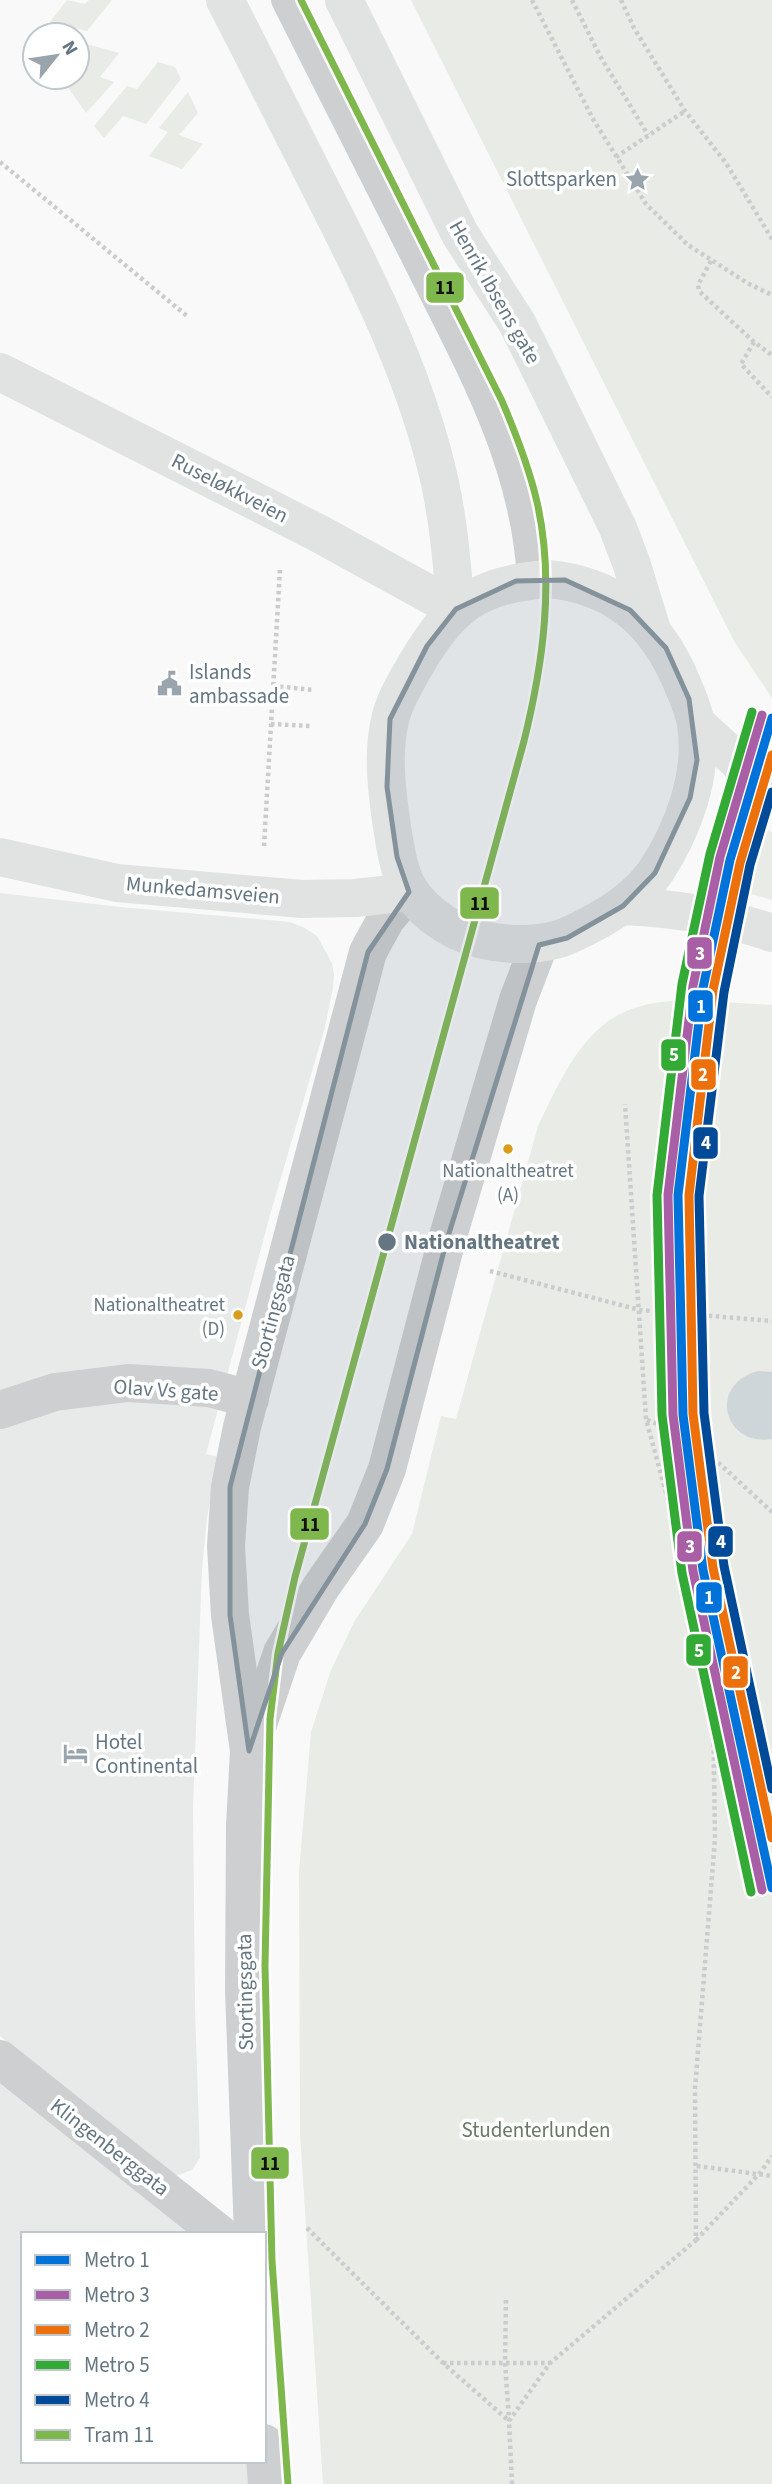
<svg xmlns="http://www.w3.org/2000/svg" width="772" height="2484" viewBox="0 0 772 2484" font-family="'Source Sans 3',sans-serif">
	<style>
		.built { fill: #e8e9e9 }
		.green { fill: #e8ebe6 }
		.water { fill: #ced6d9 }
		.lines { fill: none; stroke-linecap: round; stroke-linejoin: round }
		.path { stroke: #cbcccd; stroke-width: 4.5; stroke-dasharray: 3.5 3.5; stroke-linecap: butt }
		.service { stroke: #cecfd0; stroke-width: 28 }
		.pedestrian { stroke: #cecfd0; stroke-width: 38 }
		.minor { stroke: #cecfd0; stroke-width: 38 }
		.secondary { stroke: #e1e2e2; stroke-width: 38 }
		.trunk { stroke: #e1e2e2; stroke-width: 38 }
		.tram-1-casing { stroke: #fff; stroke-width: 12 }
		.tram-1 { stroke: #7eb74b; stroke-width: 7 }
		.metro-1-casing { stroke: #fff; stroke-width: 14 }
		.metro-2-casing { stroke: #fff; stroke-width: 14 }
		.metro-3-casing { stroke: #fff; stroke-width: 14 }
		.metro-4-casing { stroke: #fff; stroke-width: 14 }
		.metro-5-casing { stroke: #fff; stroke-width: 14 }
		.metro-1 { stroke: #0073db; stroke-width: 9 }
		.metro-2 { stroke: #a85fa5; stroke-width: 9 }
		.metro-3 { stroke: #ec700c; stroke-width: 9 }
		.metro-4 { stroke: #32aa35; stroke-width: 9 }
		.metro-5 { stroke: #004a98; stroke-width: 9 }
		.marked { fill: #84929c; fill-opacity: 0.2; stroke: #84929c; stroke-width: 5; stroke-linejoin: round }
		.bus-dot { fill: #da9c1a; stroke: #fff; stroke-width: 2.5 }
		.stop-dot { fill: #657683; stroke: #fff; stroke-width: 2.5 }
		.labels { text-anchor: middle; stroke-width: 7; stroke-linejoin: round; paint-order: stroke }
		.bus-label { font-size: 19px; fill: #657683; stroke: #fff }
		.poi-label { font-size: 21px; fill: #657683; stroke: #fff; text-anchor: start }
		.street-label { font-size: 21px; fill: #657683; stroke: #fff }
		.stop-label { font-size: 21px; font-weight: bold; fill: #657683; stroke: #fff; text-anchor: start }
		.park-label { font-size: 21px; fill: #687a64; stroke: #fff }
		.line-badge { stroke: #fff; stroke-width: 2.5 }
		.badge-label { font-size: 19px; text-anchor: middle; font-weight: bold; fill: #fff }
		.pale-badge-label { font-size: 19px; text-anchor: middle; font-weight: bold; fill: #111 }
	</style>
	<rect width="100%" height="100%" fill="#f9f9f9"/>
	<g class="built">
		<path d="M0 893 120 907 290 922 305 928 317 936 332 963 334 975 333 988 325 1027 270 1215 206 1454 218 1457 207 1518 202 1569 193 1807 195 2008 200 2158 192 2170 176 2176 138 2150 0 2036Z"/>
		<path d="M0 2059 220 2234H23V2461H264L267 2484H0Z"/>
	</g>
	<g class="green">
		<path d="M67 0 85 4 89 0H112L87 31 50 22Z"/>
		<path d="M411 0H772V698L734 641Z"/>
		<path d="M79 42 119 53 100 77 114 82 86 113 61 77H77V44Z"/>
		<path d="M158 62 175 67 181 79 146 124 123 116 104 138 94 126 127 86 137 89Z"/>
		<path d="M188 92 198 113 179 135 203 144 182 169 149 156 168 132 159 128Z"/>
		<path d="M729 813 772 832V900L707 881 704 878 724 818Z"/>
		<path d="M687 1000 772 1005V2484H323L300 2134 299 1872 311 1732 331 1670 354 1622 412 1534 441 1416 456 1419 538 1126C558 1085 580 1032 624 1012 644 1003 666 1001 687 1000Z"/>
	</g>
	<path class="water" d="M758 1371 772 1372V1439C724 1447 707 1385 758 1371Z"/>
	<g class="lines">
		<g class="path">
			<path d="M532 0 593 119 646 204 688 245 749 284 772 295"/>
			<path d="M572 0 600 56 648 135"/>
			<path d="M621 0 634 28 685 111 726 163 772 239"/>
			<path d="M616 157 685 111"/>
			<path d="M0 162 187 316"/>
			<path d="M711 261 698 285 699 291 754 342 772 355"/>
			<path d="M754 342 741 364 772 397"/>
			<path d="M273 686 314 690"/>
			<path d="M271 724 311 726"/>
			<path d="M264 846 280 569"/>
			<path d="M490 1271 640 1310 772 1321"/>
			<path d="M647 1420 681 1433 711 1456 772 1512"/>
			<path d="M697 2166 772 2176"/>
			<path d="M307 2228 443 2363 509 2421"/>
			<path d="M696 2240 760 2173 772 2156"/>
			<path d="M506 2300 505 2362 509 2420"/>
			<path d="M443 2363H550"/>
			<path d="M512 2484 509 2421 550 2363 696 2240 695 2089 715 1838 713 1705 701 1623 646 1419 625 1104"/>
		</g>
		<path class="service" d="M285 0C328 86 372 171 415 257 467 362 525 460 531 580"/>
		<path class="pedestrian" d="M0 1410 55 1392 128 1383 209 1388 250 1399"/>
		<g class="minor">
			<path d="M252 1742 282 1653 321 1587 365 1524 387 1469 446 1243 518 1000 539 945"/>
			<path d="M0 2059 220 2234"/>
			<path d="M253 2234 244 1990 245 1826 249 1751 230 1615 226 1546 230 1487 242 1427 368 952 386 919 409 892"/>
			<path d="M264 2443 267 2484"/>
		</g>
		<g class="secondary">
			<path d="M225 0C259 66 292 132 326 199 372 289 418 383 440 483 449 525 452 567 456 609"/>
			<path d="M344 0 460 234 517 323 539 367 618 528 632 565 651 627"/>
		</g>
		<g class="trunk">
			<path d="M0 372 318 533 456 609"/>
			<path d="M546 579C614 584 656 621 682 683 687 696 694 710 696 724 704 774 683 830 656 871 642 892 620 908 599 920 566 938 552 945 513 944 474 942 440 928 415 898 399 879 396 850 392 827 387 793 382 754 390 720 394 701 406 682 415 666 450 606 476 585 546 579Z"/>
			<path d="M696 723 757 779 772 789"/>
			<path d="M0 857 117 883 302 899 356 898 409 892"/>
			<path d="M623 906C679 909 719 915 772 933"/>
		</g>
		<defs>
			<path id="tram-1" d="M288 2484 272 2261 265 1966 270 1719 278 1653 295 1577 524 741C543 664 555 581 537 502 529 467 516 434 502 401L301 0"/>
		</defs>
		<use href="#tram-1" class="tram-1-casing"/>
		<use href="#tram-1" class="tram-1"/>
		<defs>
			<path id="metro-1" d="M772 718 730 860 703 988 678 1195 683 1415 703 1570 772 1888"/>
			<path id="metro-2" d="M762 1890 693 1571 673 1415 668 1195 693 986 720 857 762 715"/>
			<path id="metro-3" d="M772 755 740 863 713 990 689 1195 693 1414 713 1568 772 1838"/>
			<path id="metro-4" d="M751 1892 682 1573 662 1415 657 1195 682 984 710 854 752 712"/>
			<path id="metro-5" d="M772 792 750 865 724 992 699 1196 704 1413 724 1566 772 1789"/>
		</defs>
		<use href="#metro-1" class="metro-1-casing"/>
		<use href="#metro-2" class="metro-2-casing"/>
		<use href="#metro-3" class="metro-3-casing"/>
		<use href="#metro-4" class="metro-4-casing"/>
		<use href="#metro-5" class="metro-5-casing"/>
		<use href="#metro-1" class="metro-1"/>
		<use href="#metro-2" class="metro-2"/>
		<use href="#metro-3" class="metro-3"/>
		<use href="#metro-4" class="metro-4"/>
		<use href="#metro-5" class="metro-5"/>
	</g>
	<path class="marked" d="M565 580 630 610 666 648 689 699 697 760 690 798 655 873 623 906 567 938 539 945 446 1243 387 1469 365 1524 282 1653 249 1751 230 1615V1487L368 952 409 892 397 857 387 787 390 719 427 646 456 609 516 581Z"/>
	<defs>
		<symbol id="sight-bare" viewBox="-9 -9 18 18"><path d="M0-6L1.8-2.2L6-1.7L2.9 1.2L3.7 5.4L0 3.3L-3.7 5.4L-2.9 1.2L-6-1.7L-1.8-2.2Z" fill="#99a4ac" stroke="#fff" stroke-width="2.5" paint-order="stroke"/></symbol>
		<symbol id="civic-bare" viewBox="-9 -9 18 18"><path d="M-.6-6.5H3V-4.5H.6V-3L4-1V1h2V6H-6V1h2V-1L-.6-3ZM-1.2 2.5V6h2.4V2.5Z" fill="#99a4ac" stroke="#fff" stroke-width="2.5" paint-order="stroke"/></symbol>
		<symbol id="hotel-bare" viewBox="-9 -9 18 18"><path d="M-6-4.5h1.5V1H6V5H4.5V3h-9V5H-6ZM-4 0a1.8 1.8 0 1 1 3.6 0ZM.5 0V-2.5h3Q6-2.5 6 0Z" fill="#99a4ac" stroke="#fff" stroke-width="2.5" paint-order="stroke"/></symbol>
	</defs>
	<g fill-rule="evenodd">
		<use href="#sight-bare" x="620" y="162" width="35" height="35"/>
		<use href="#civic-bare" x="152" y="666" width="35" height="35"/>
		<use href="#hotel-bare" x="58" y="1736" width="35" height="35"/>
	</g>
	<g class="bus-dot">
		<circle cx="508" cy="1149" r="6"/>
		<circle cx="238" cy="1315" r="6"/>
	</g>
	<circle class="stop-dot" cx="387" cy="1242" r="10"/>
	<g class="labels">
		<g class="bus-label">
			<text x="508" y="1177">Nationaltheatret<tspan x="508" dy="24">(A)</tspan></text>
			<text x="225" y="1311" text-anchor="end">Nationaltheatret<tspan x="225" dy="24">(D)</tspan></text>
		</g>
		<g class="poi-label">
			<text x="617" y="186" text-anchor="end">Slottsparken</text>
			<text x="189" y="679">Islands<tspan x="189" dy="24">ambassade</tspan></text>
			<text x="95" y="1749">Hotel<tspan x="95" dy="24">Continental</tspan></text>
		</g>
		<g class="street-label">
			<text transform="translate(495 292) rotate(60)" y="7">Henrik Ibsens gate</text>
			<text transform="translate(230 488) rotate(27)" y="7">Ruseløkkveien</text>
			<text transform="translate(203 890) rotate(5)" y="7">Munkedamsveien</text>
			<text transform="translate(273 1312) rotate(-75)" y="7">Stortingsgata</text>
			<text transform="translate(166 1390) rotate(4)" y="7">Olav Vs gate</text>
			<text transform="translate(245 1992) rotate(-91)" y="7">Stortingsgata</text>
			<text transform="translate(110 2147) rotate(38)" y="7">Klingenberggata</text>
		</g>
		<g class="stop-label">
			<text x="404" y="1249">Nationaltheatret</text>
		</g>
		<g class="park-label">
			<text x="536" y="2137">Studenterlunden</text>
		</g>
	</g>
	<g class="line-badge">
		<rect x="425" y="271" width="40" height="33" rx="7" fill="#7eb74b"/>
		<rect x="459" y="886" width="41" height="34" rx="7" fill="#7eb74b"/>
		<rect x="686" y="936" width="27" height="34" rx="7" fill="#a85fa5"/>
		<rect x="687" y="989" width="27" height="34" rx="7" fill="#0073db"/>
		<rect x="660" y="1038" width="27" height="34" rx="7" fill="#32aa35"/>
		<rect x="690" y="1058" width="27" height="33" rx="7" fill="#ec700c"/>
		<rect x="692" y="1126" width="27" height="34" rx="7" fill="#004a98"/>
		<rect x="289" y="1507" width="41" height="34" rx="7" fill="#7eb74b"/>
		<rect x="707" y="1525" width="27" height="33" rx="7" fill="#004a98"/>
		<rect x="676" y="1530" width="27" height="33" rx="7" fill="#a85fa5"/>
		<rect x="695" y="1581" width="28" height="33" rx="7" fill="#0073db"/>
		<rect x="685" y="1633" width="27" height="34" rx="7" fill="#32aa35"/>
		<rect x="722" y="1655" width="27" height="34" rx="7" fill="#ec700c"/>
		<rect x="250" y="2146" width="40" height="34" rx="7" fill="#7eb74b"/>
	</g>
	<g class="badge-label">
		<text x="700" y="960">3</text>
		<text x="701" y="1013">1</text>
		<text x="674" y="1061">5</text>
		<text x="703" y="1081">2</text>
		<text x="706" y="1149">4</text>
		<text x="721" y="1548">4</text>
		<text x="690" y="1553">3</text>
		<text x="709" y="1604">1</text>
		<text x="699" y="1657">5</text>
		<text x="736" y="1679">2</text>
	</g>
	<g class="pale-badge-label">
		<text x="445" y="294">11</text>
		<text x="480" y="910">11</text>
		<text x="310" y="1531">11</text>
		<text x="270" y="2170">11</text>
	</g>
	<rect x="21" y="2232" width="245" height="231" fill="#ffffff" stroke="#c1c8cd" stroke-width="2"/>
	<rect x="35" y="2255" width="35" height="10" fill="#0073db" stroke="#c1c8cd" stroke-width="2"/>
	<text x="84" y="2267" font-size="21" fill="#657683">Metro 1</text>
	<rect x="35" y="2290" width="35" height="10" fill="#a85fa5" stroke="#c1c8cd" stroke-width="2"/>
	<text x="84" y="2302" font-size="21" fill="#657683">Metro 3</text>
	<rect x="35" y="2325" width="35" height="10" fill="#ec700c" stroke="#c1c8cd" stroke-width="2"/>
	<text x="84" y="2337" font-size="21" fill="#657683">Metro 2</text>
	<rect x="35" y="2360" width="35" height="10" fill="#32aa35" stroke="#c1c8cd" stroke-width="2"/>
	<text x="84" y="2372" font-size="21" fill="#657683">Metro 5</text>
	<rect x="35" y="2395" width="35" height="10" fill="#004a98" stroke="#c1c8cd" stroke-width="2"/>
	<text x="84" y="2407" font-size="21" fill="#657683">Metro 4</text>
	<rect x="35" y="2430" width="35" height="10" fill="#7eb74b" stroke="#c1c8cd" stroke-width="2"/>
	<text x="84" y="2442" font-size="21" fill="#657683">Tram 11</text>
	<g transform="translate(56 56) rotate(60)"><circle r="33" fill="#ffffff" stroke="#c1c8cd" stroke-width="2"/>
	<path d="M0-5L12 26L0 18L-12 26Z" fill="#99a4ac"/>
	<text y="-10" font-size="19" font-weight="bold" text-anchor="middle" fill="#657683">N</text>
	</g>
</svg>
